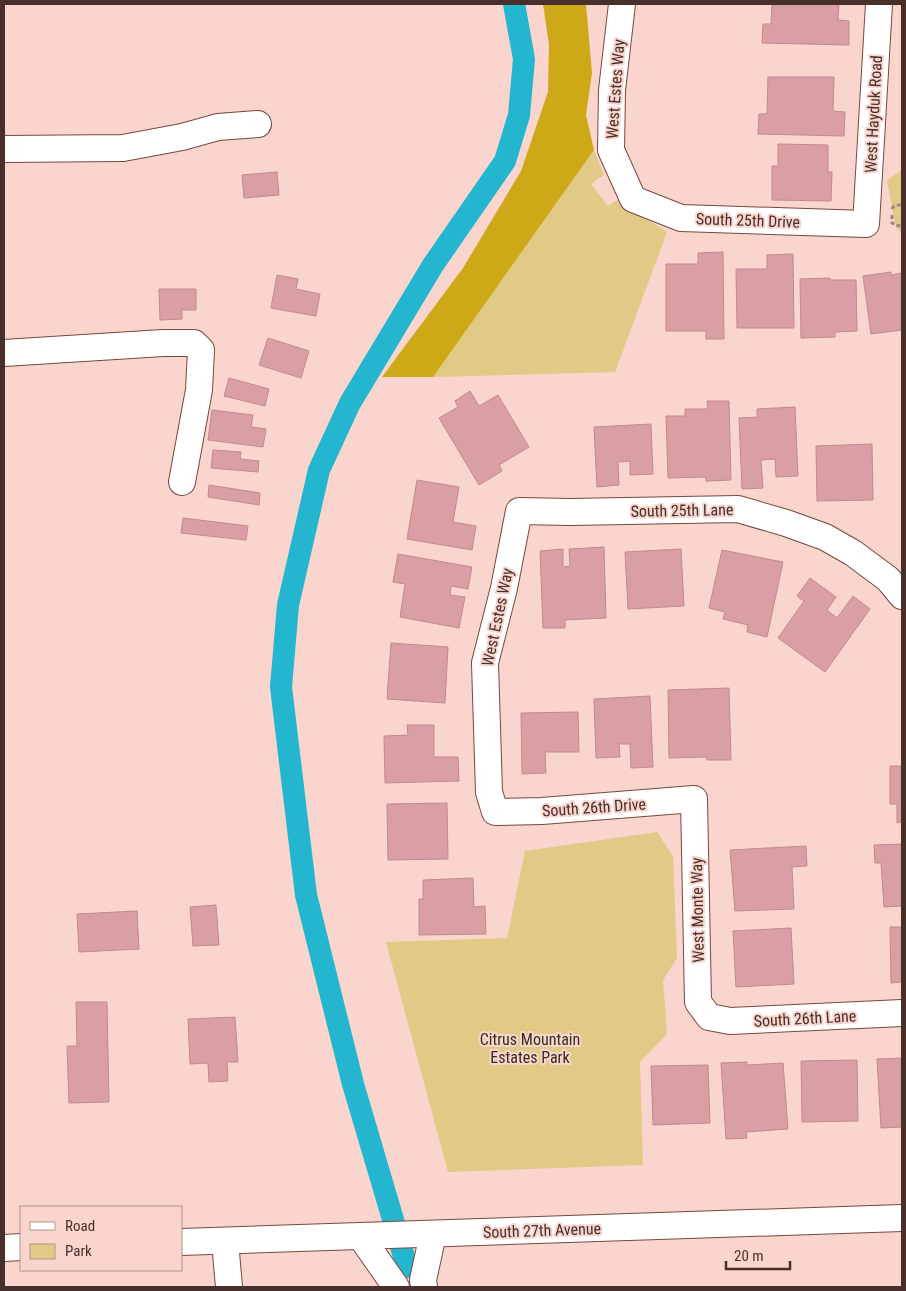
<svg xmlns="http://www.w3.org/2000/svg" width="906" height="1291" viewBox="0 0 906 1291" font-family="'Roboto Condensed',sans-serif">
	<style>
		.green { fill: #e0ca86 }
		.forest { fill: #cda918 }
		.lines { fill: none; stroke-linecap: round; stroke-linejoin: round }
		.canal { stroke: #24b6cf; stroke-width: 22 }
		.building { fill: #da9fa5; stroke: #c2898e }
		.minor-casing { stroke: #79473d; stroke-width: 28 }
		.path { stroke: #a3857f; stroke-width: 3; stroke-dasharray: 4 2.5; stroke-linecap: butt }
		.minor { stroke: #fff; stroke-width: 26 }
		.labels { text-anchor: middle; stroke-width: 4; stroke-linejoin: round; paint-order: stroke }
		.street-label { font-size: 16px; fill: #47302b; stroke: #f9d5cd }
		.park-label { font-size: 16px; fill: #352e19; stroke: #f9d5cd }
	</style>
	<rect width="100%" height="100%" fill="#f9d5cd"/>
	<g class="green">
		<path d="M594 150 604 175 591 184 608 206 620 198 640 215 667 232 615 372 433 377Z"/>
		<path d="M902 170V233L896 228 887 180Z"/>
		<path d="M657 832 673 856 677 958 663 980 667 1034 640 1062 643 1165 448 1172 386 942 507 938 525 851Z"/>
	</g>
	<path class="forest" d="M543 4H586L592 73 586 115 594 150 433 377H382L463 268 521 171 548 92 549 45Z"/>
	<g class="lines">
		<path class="canal" d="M407 1267 353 1084 306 895 281 687 288 605 319 470 350 403 433 265 505 161 519 115 524 59 514 4"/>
	</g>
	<g class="building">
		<path d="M772 4H839L838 20 849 21V45L762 43 763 24H771Z"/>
		<path d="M768 77H834L833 111 845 112 844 136 758 134 759 114H767Z"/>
		<path d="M778 144 828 145V172H832L831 201 772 200V166H778Z"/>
		<path d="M277 172 279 195 244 198 242 175Z"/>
		<path d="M723 252 724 339H706V331H666V264H698V253Z"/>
		<path d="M793 254 794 328H737L736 269H767V255Z"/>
		<path d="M891 272V275L902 273V330L871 334 863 276Z"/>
		<path d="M277 275 298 279 296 289 320 294 316 316 271 308Z"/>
		<path d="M830 278V280H856L857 331 835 332V337L801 338 800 279Z"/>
		<path d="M159 289H196V310H182V319L160 320Z"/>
		<path d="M268 338 309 351 301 378 259 365Z"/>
		<path d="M229 378 269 389 265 406 224 396Z"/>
		<path d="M470 391 479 406 498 395 529 447 499 465 502 471 479 485 439 418 458 407 455 401Z"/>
		<path d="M707 401H729L731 480 706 481V477L668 478 666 416H685V409H708Z"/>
		<path d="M795 407 798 476 776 477 775 459 761 460 763 488 742 489 739 418 757 417V409Z"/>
		<path d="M212 410 253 415 251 427 266 429 263 447 208 440Z"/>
		<path d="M651 424 653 474 630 475V461L618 462 619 485 597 487 594 427Z"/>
		<path d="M872 444 873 500 817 501 816 446Z"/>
		<path d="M213 450 241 452 240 459 259 461 258 472 211 468Z"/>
		<path d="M417 480 459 487 453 522 476 526 472 550 407 539Z"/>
		<path d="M209 485 260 493 259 505 208 497Z"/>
		<path d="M183 518 248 526 246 540 181 533Z"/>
		<path d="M604 547 606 618 565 620V628H543L540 551 563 549V567L570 566 569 549Z"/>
		<path d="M681 549 684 606 628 609 625 552Z"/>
		<path d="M722 550 783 562 767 637 747 632 748 625 723 619 725 612 709 608Z"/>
		<path d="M398 554 472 567 468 589 451 586 450 595 465 597 459 628 400 617 405 584 393 582Z"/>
		<path d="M810 578 836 597 827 610 837 618 853 596 870 609 825 672 778 638 804 601 797 596Z"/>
		<path d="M391 643 448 647 445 703 387 699Z"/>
		<path d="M729 688 731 760H707V757L669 758 668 690Z"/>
		<path d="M650 696 653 767 631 768 630 744H619L620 757 596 758 594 699Z"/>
		<path d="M578 712 579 752H545L546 773 522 774 521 713Z"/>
		<path d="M407 725H434V757H458L459 781 385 783 384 736 408 735Z"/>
		<path d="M890 766H902V822L897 823V804H890Z"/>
		<path d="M447 803 448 859 388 860 387 804Z"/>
		<path d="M902 844V906L884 907 881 863H875L874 845Z"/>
		<path d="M806 846 807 866 792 867 794 909 735 911 730 850Z"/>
		<path d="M473 878 474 907 485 906 486 934 419 935V899H423V880Z"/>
		<path d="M216 905 219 945 193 946 190 907Z"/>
		<path d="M137 911 139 949 79 952 77 914Z"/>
		<path d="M890 927H902V982L891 983Z"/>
		<path d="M791 928 794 984 736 987 733 931Z"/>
		<path d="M76 1002H107L109 1102 69 1103 67 1046H77Z"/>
		<path d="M235 1017 238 1062H227L228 1081 209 1082 208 1063 190 1064 188 1019Z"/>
		<path d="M902 1058V1127L881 1128 877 1059Z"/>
		<path d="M857 1060 858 1121 802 1122 801 1061Z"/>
		<path d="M747 1062V1065L783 1063 788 1129 746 1132 747 1138 726 1139 721 1063Z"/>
		<path d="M708 1065 710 1123 653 1125 651 1066Z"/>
	</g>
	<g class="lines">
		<defs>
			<g id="minor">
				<path d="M622 4 612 90 611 150 633 199 681 218 866 224 879 4"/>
				<path d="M4 149 123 148 182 137 218 127 258 124"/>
				<path d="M4 353 163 343H194L201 350 199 390 182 482"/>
				<path d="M902 596 888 579 853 553 825 537 786 523 738 509 570 512 519 511 504 588 485 663 489 792 495 812 542 811 694 799 698 1002 709 1017 730 1021 902 1013"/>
				<path d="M361 1237 396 1287"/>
				<path d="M225 1241 229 1287"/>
				<path d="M181 1242 902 1218"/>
				<path d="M4 1248 21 1247"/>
				<path d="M424 1287 423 1280 433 1234"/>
			</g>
		</defs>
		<use href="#minor" class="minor-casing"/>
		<g class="path">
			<path d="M892 209 893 207 902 204"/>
			<path d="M892 215V223L902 227"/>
		</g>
		<use href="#minor" class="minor"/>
	</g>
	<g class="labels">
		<g class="street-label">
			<text transform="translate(615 89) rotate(-86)" y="6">West Estes Way</text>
			<text transform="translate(873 114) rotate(-87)" y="6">West Hayduk Road</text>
			<text transform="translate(748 220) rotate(2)" y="6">South 25th Drive</text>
			<text transform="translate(682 510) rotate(-1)" y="6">South 25th Lane</text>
			<text transform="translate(497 617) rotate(-78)" y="6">West Estes Way</text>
			<text transform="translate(594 807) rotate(-4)" y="6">South 26th Drive</text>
			<text transform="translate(697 910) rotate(-91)" y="6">West Monte Way</text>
			<text transform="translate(805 1018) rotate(-3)" y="6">South 26th Lane</text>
			<text transform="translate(542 1230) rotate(-2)" y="6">South 27th Avenue</text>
		</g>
		<g class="park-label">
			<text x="530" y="1045">Citrus Mountain<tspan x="530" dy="18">Estates Park</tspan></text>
		</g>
	</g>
	<rect width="906" height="1291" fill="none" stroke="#47302b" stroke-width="10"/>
	<rect x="20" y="1206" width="162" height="65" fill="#f9d5cd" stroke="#b2938c"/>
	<rect x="30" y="1222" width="25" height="8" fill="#ffffff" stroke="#b2938c"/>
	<text x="65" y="1231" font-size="15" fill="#47302b">Road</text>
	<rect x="30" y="1244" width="25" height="15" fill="#e0ca86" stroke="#b2938c"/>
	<text x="65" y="1256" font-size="15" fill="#47302b">Park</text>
	<path d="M726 1261v8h64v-8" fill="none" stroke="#47302b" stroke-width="2.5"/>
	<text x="734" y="1261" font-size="15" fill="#47302b" stroke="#f9d5cd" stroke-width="4" paint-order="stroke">20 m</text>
</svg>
